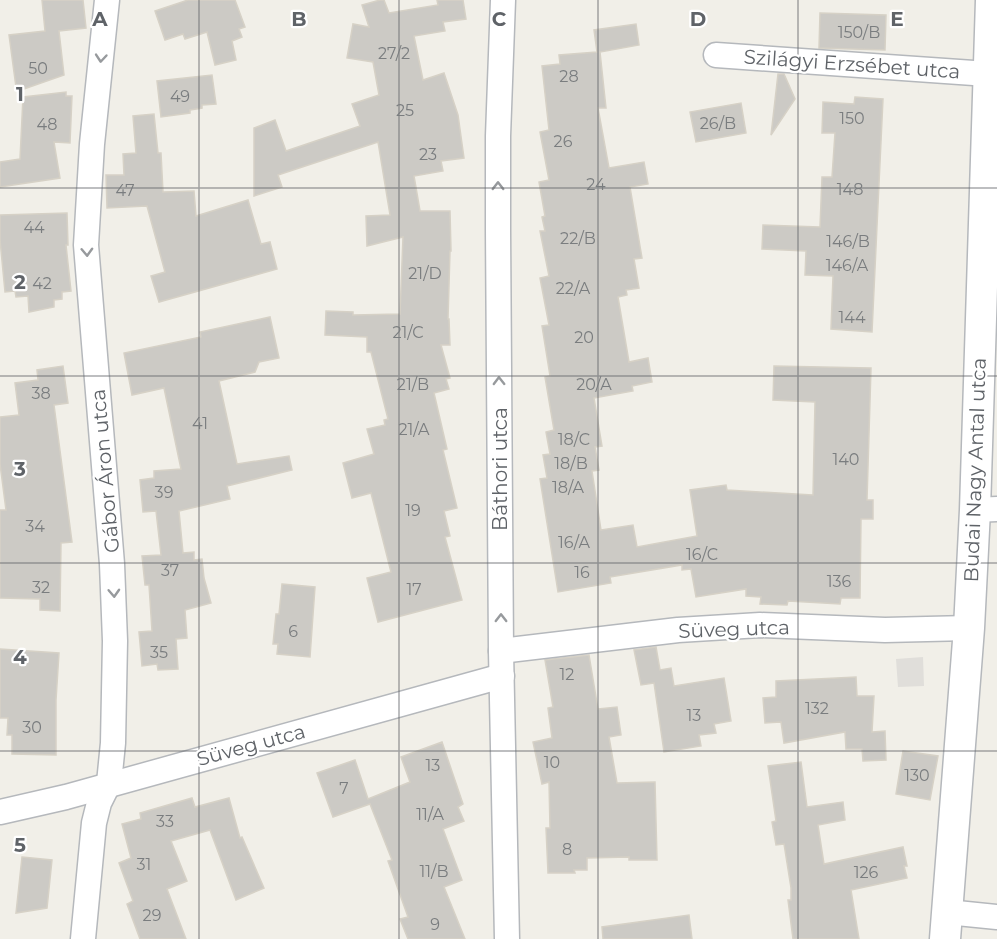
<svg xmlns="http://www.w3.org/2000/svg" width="997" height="939" viewBox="0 0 997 939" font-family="Montserrat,sans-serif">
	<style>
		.industrial { fill: #e0deda }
		.building { fill: #cccac5; stroke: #d6d1c6; stroke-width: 1.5 }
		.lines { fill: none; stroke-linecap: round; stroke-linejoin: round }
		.minor-casing { stroke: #b5b8bc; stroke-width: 27 }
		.tertiary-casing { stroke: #b5b8bc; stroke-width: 33 }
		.minor { stroke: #fff; stroke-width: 24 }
		.tertiary { stroke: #fff; stroke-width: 30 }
		.oneway { stroke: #979a9d }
		.grid { fill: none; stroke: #5f6368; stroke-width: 1.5; stroke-opacity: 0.55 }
		.labels { text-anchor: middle; stroke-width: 4.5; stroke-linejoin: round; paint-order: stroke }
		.number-label { font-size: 16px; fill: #7a7d7f }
		.street-label { font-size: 20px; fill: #5f6368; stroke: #fff }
		.grid-label { font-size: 20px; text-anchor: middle; font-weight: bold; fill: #5f6368; stroke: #fff; stroke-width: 4.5; stroke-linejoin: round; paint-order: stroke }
	</style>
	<rect width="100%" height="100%" fill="#f1efe8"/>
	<path class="industrial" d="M923 657 924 686 898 687 896 659Z"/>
	<g class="building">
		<path d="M42 0H83L86 28 59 31 64 75 18 91 16 87 9 35 45 31Z"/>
		<path d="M188 0H235L245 27 239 29 242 37 232 41 236 60 215 65 207 32 185 39 183 34 165 40 155 11Z"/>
		<path d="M380 0H384L389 13 438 5 437 0H463L466 19 443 22 445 31 414 36 423 80 444 73 458 115 464 158 441 161 443 171 414 176 420 211H450L451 251H450L448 319H449L450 345H441L450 378 446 379 449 389 434 393 447 449 443 450 457 508 444 511 450 536 445 537 462 600 378 622 367 578 391 572 371 493 352 498 343 463 374 454 367 429 385 425 384 420 388 419 371 352H367V337L325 335 326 311 353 312V315L400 314 403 237 367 246 366 216 390 215 378 142 278 175 282 187 254 196V128L275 120 286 151 360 126 352 104 379 95 373 62 347 58 353 24 369 27 362 5Z"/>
		<path d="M820 13 886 15 885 50 819 48Z"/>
		<path d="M636 24 639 45 600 52 606 108H598L609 168 644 162 648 184 630 187 642 258 634 259 639 288 626 290 627 295 618 297 629 362 648 358 652 382 632 386 633 391 594 398 602 446 595 447 599 470 592 471 601 530 633 525 637 547 697 536 690 490 726 485 727 490 813 495 815 402 773 400 774 366 871 368 867 500H873V519H861L860 598H841L840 604 788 601 787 605 760 604 761 597 746 596V589L696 597 691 569 682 570V565L610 577 611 583 558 592 540 479 547 478 543 455 550 454 546 432 554 430 545 377 550 376 542 326 549 325 540 278 549 276 540 231H545L542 217 545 216 539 182 549 180 540 132 549 130 542 66 560 64 559 55 597 52 594 30Z"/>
		<path d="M778 74H784L795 99 771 135Z"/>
		<path d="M212 75 216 104 202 105V108L190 110V113L161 117 157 81Z"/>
		<path d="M66 92V96H72L70 143 54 142 60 178 0 187V162L20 159 23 97Z"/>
		<path d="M855 97 883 99 872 332 831 329 833 276 805 275 806 251 762 249 763 225 820 227 822 177H832L835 133H822L823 102 854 104Z"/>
		<path d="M741 103 746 133 696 142 690 112Z"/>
		<path d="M154 114 158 153H161L163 192 194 191 196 216 248 200 261 244 270 242 277 269 159 302 151 276 165 272 147 206 107 208 106 175H124L123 154 136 153 133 116Z"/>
		<path d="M67 213 68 245H66L71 291 62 292V299L54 300V307L29 312 28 296 16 297 15 291 5 292 0 240V215Z"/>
		<path d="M270 317 279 358 259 362 255 372 219 381 237 464 289 456 292 470 227 486 230 499 179 511 183 553 194 552V560L202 559 204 578 211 603 185 610 187 638 176 639 178 669 158 670 157 664 142 666 139 632 152 631 149 585H145L142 556 161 555 156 511 143 512 140 480 154 478V471L181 469 164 388 132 395 124 353 201 337 200 332Z"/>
		<path d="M63 366 68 403 54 405 72 542 61 543 60 611 40 610V599L0 598V510H6L0 464V417L19 415 15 383 38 380 37 370Z"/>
		<path d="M282 584 315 587 310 657 277 654 278 644H273L276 614H279Z"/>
		<path d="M656 647 660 670 671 668 674 686 724 678 731 721 714 724 716 733 699 735 701 746 664 752 654 683 641 685 634 650Z"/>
		<path d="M0 649 59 653 56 700V755L12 754V735H7L8 718H0Z"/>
		<path d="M589 655 598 709 617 707 621 735 609 737 617 783 655 782 657 860H629V857L587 858V870H574L575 873H548L546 828H550L549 782 542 784 533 742 552 738 548 708 553 707 545 660Z"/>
		<path d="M856 677 857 696H874L872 732 885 731 886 760 863 761 862 749H846L845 732 784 743 781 722 765 723 763 698 776 697V681Z"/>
		<path d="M442 742 463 804 458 807 464 821 443 829 462 880 444 887 465 939H408L400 919 408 917 388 861 392 860 370 804 333 817 317 773 355 760 368 799 410 782 401 757Z"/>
		<path d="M903 751 938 756 930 800 896 794Z"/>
		<path d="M801 762 807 807 843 802 845 820 818 825 824 864 903 847 907 866H904L907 878 851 890 859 939H793L788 900H791V888L784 844 776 845 772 822 776 821 768 766Z"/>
		<path d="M192 798 195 807 229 798 240 838 242 837 264 888 236 900 210 830 171 841 187 881 167 889 186 939H140L127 904 133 901 119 863 131 858 122 824 141 819 140 813Z"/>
		<path d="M22 857 52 860 47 908 16 913Z"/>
		<path d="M689 915 692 939H603L602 927Z"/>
	</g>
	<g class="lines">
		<defs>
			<g id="minor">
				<path d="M503 0 498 136V230L501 651 507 939"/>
				<path d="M716 55 988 74"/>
				<path d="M975 510 997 509"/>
				<path d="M501 651 678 630 760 625 885 630 969 628"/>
				<path d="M0 812 66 797 502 676"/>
				<path d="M947 912 997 917"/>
				<path d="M83 939 94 823 99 803 109 783 113 743 115 641 112 564 86 245 92 144 107 0"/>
			</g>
			<path id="tertiary" d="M945 939 969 628 975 510 991 0"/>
		</defs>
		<use href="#minor" class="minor-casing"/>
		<use href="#tertiary" class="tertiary-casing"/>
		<use href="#minor" class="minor"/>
		<use href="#tertiary" class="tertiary"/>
	</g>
	<defs><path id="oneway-chevron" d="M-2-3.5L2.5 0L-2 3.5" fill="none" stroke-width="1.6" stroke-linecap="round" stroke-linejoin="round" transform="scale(1.5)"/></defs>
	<g class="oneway">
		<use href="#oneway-chevron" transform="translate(101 58) rotate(95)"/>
		<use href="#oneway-chevron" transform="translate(498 186) rotate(-90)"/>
		<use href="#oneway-chevron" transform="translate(87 252) rotate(88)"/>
		<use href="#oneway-chevron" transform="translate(499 381) rotate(-91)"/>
		<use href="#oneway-chevron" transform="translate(114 593) rotate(87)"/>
		<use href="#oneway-chevron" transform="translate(501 618) rotate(-90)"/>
	</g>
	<path class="grid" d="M199 0V939M399 0V939M598 0V939M798 0V939M0 188H997M0 376H997M0 563H997M0 751H997"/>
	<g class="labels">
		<g class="number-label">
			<text x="859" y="38">150/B</text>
			<text x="394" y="59">27/2</text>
			<text x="38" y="74">50</text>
			<text x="569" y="82">28</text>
			<text x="180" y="102">49</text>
			<text x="405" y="116">25</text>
			<text x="852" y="124">150</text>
			<text x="718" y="129">26/B</text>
			<text x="47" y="130">48</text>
			<text x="563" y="147">26</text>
			<text x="428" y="160">23</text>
			<text x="596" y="190">24</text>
			<text x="850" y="195">148</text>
			<text x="125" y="196">47</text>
			<text x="34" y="233">44</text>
			<text x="578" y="244">22/B</text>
			<text x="848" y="247">146/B</text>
			<text x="847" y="271">146/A</text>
			<text x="425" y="279">21/D</text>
			<text x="42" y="289">42</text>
			<text x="573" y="294">22/A</text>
			<text x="852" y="323">144</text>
			<text x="408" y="338">21/C</text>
			<text x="584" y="343">20</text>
			<text x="413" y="390">21/B</text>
			<text x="594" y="390">20/A</text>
			<text x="41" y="399">38</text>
			<text x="200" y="429">41</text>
			<text x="414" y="435">21/A</text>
			<text x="574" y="445">18/C</text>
			<text x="846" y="465">140</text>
			<text x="571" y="469">18/B</text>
			<text x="568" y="493">18/A</text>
			<text x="164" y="498">39</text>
			<text x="413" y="516">19</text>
			<text x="35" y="532">34</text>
			<text x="574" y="548">16/A</text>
			<text x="702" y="560">16/C</text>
			<text x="170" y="576">37</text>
			<text x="582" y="578">16</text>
			<text x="839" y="587">136</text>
			<text x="41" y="593">32</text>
			<text x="414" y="595">17</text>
			<text x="293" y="637">6</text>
			<text x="159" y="658">35</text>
			<text x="567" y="680">12</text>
			<text x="817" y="714">132</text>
			<text x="694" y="721">13</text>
			<text x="32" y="733">30</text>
			<text x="552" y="768">10</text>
			<text x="433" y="771">13</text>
			<text x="917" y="781">130</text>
			<text x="344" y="794">7</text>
			<text x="430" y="820">11/A</text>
			<text x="165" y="827">33</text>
			<text x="567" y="855">8</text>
			<text x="144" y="870">31</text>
			<text x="434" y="877">11/B</text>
			<text x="866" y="878">126</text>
			<text x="152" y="921">29</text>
			<text x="435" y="930">9</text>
		</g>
		<g class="street-label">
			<text transform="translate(852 64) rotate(4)" y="7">Szilágyi Erzsébet utca</text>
			<text transform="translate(500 469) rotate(-90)" y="7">Báthori utca</text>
			<text transform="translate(975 470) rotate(-88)" y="7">Budai Nagy Antal utca</text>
			<text transform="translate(105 471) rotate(-95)" y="7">Gábor Áron utca</text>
			<text transform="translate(734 629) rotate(-2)" y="7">Süveg utca</text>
			<text transform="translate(251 745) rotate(-15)" y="7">Süveg utca</text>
		</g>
	</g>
	<g class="grid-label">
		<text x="100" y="26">A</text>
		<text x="299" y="26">B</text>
		<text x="499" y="26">C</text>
		<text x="698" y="26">D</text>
		<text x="897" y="26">E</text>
		<text x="20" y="101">1</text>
		<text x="20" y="289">2</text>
		<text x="20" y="476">3</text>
		<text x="20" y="664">4</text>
		<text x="20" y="852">5</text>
	</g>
</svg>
